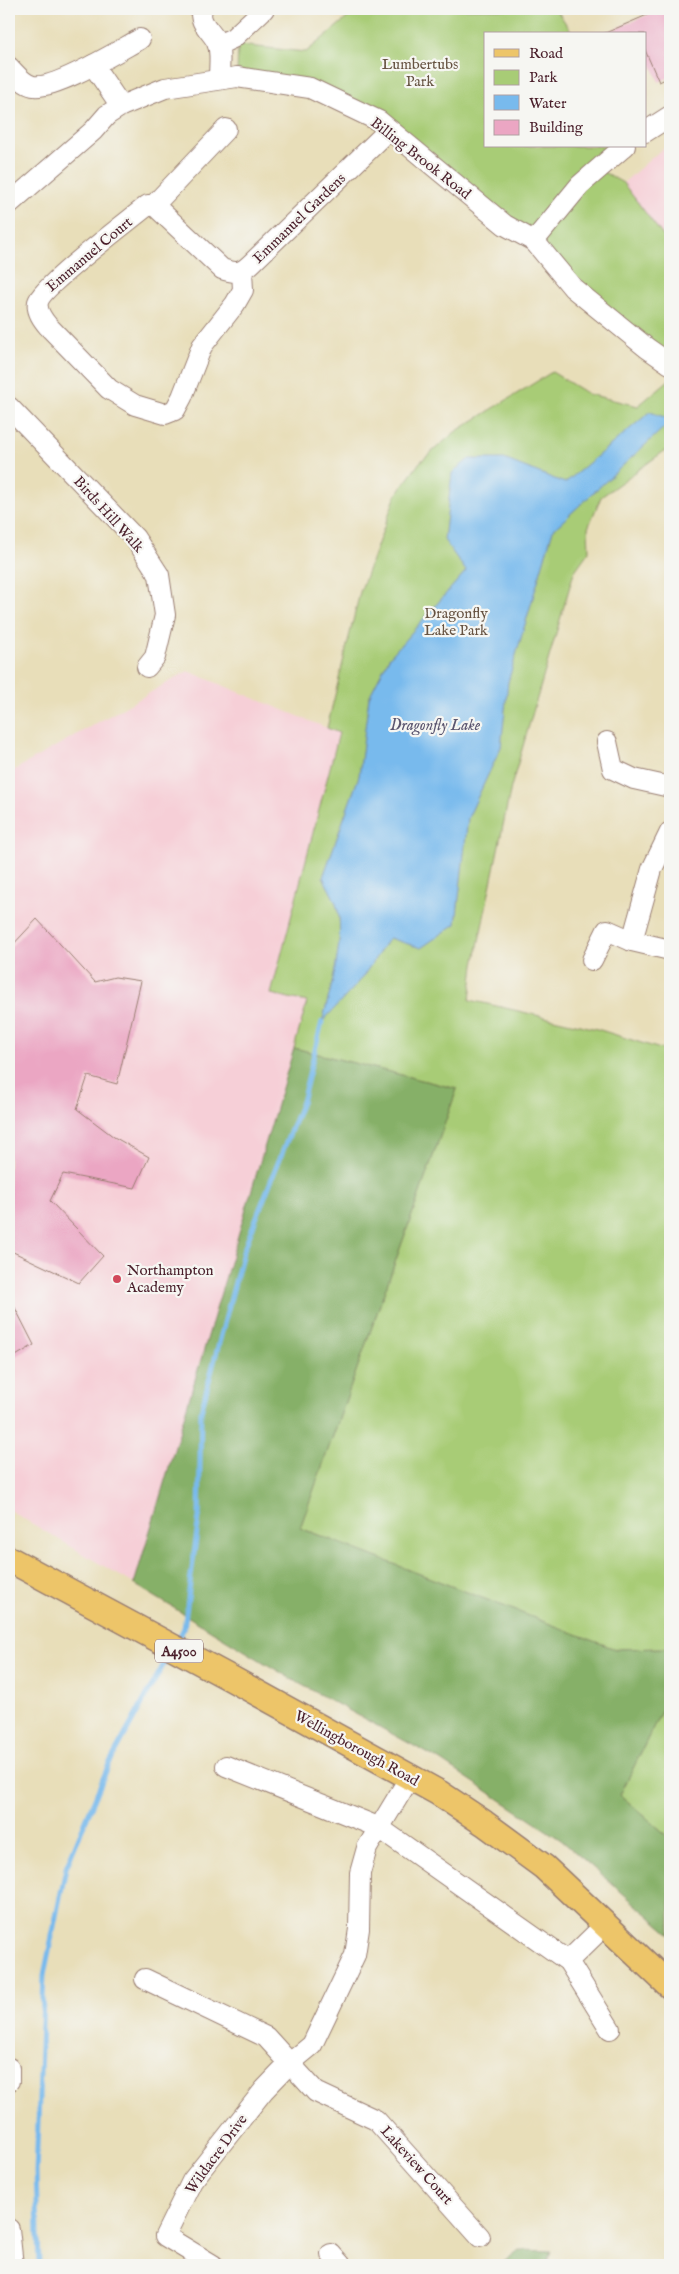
<svg xmlns="http://www.w3.org/2000/svg" width="679" height="2274" viewBox="0 0 679 2274" font-family="'IM FELL English',serif">
	<style>
		.built { fill: #f6cfd7 }
		.green { fill: #a8cc76; stroke: #797650 }
		.forest { fill: #86b067; stroke: #686849 }
		.water { fill: #78baed; stroke: #616c8c }
		.lines { fill: none; stroke-linecap: round; stroke-linejoin: round }
		.stream { stroke: #78baed; stroke-width: 5 }
		.building { fill: #eba6c3 }
		.minor-casing { stroke: #997e72; stroke-width: 22 }
		.major-casing { stroke: #997e72; stroke-width: 28 }
		.minor { stroke: #fff; stroke-width: 20 }
		.major { stroke: #edc569; stroke-width: 25 }
		.poi-dot { fill: #d1495b; stroke: #f6f6f2; stroke-width: 2 }
		.labels { text-anchor: middle; stroke-width: 4.5; stroke-linejoin: round; paint-order: stroke }
		.shield { fill: #f6f6f2; stroke: #7e6067; stroke-width: 1 }
		.shield-label { font-size: 14px; font-weight: bold; fill: #4a1f2b }
		.park-label { font-size: 15px; fill: #665342; stroke: #f6f6f2 }
		.street-label { font-size: 15px; fill: #4a1f2b; stroke: #f6f6f2 }
		.poi-label { font-size: 15px; fill: #4a1f2b; stroke: #f6f6f2; text-anchor: start }
		.water-label { font-size: 16px; font-style: italic; fill: #5a556f; stroke: #f6f6f2 }
	</style>
	<rect width="100%" height="100%" fill="#f6f6f2"/>
	<filter id="ink" filterUnits="userSpaceOnUse"><feTurbulence type="fractalNoise" baseFrequency=".02" numOctaves="2"/><feDisplacementMap in="SourceGraphic" scale="10" xChannelSelector="R" yChannelSelector="G"/><feConvolveMatrix kernelMatrix="1 2 1 2 8 2 1 2 1" color-interpolation-filters="sRGB"/></filter>
	<filter id="wash" filterUnits="userSpaceOnUse"><feTurbulence type="fractalNoise" baseFrequency=".0096" numOctaves="4" result="noise"/><feDisplacementMap in="SourceGraphic" scale="20" xChannelSelector="R" yChannelSelector="G"/><feGaussianBlur stdDeviation="1.12" result="paint"/><feColorMatrix in="noise" values="0 0 0 0 0 0 0 0 0 0 0 0 0 0 0 0 0 1.4 0 .05"/><feComposite in="paint" operator="in"/></filter>
	<g filter="url(#wash)">
		<rect width="100%" height="100%" fill="#e8deb9"/>
		<g class="built">
			<path d="M670 142V245L623 183Z"/>
			<path d="M188 671 339 733 271 994 307 1002 134 1584 9 1510V773Z"/>
		</g>
		<g class="green">
			<path d="M358 9H556L573 34H485V146H625L598 169 623 183 670 245V364L534 241 379 121 310 88 237 77 238 45 306 52Z"/>
			<path d="M552 372 588 394 638 406 670 379V449L663 452 601 497 588 528 589 551 574 572 511 787 474 965 470 1000 597 1029 670 1052V1648L615 1649 300 1528 457 1089 294 1048 307 1002 271 994 339 733 327 728 360 592 396 495 420 462 455 432Z"/>
			<path d="M670 1693V1838L620 1795Z"/>
		</g>
		<g class="forest">
			<path d="M294 1048 457 1089 300 1528 615 1649 670 1648V1693L620 1795 670 1838V1934L561 1840 440 1760 293 1680 134 1584Z"/>
			<path d="M519 2250 551 2251 546 2265H500Z"/>
		</g>
		<path class="water" d="M650 412 670 419V422L553 530 508 682 501 747 468 818 456 924 421 948 389 938 360 981 322 1022C330 992 347 934 336 904 333 895 327 886 323 877L359 776 369 697 389 658 466 571 444 540 452 473 469 459H504L565 483Z"/>
		<g class="lines">
			<g class="stream">
				<path d="M177 1641 184 1628 199 1517 201 1411 243 1252 302 1102 322 1022"/>
				<path d="M39 2265 36 2172 44 1975 66 1868 109 1764 170 1653"/>
			</g>
		</g>
		<g id="blocks">
			<g class="building">
				<path d="M661 9H666L670 20V77L659 82 645 50V34H603Z"/>
				<path d="M37 919 95 982 115 977 141 981 117 1084 88 1076 77 1109 114 1137 149 1157 135 1188 63 1174 50 1201 103 1256 79 1283 9 1250V949Z"/>
				<path d="M9 1296 34 1345 9 1360Z"/>
			</g>
		</g>
	</g>
	<g filter="url(#ink)">
		<use href="#blocks" fill-opacity="0" stroke="#997e72" stroke-width="1"/>
		<g class="lines">
			<defs>
				<g id="minor">
					<path d="M202 9C197 24 214 32 218 45 221 54 219 68 219 78"/>
					<path d="M218 45 233 38 264 9"/>
					<path d="M93 65 121 106"/>
					<path d="M9 67C16 74 23 84 33 86 55 90 118 51 140 39"/>
					<path d="M226 129 154 205H148C130 220 42 286 38 302 36 311 43 320 48 326L109 389 135 405 165 414 175 410 182 397 202 346 235 304 243 290 242 271"/>
					<path d="M645 132 670 116"/>
					<path d="M9 204 93 131 107 115 121 106 165 88 237 77 310 88 379 121 505 225 534 241 573 288 647 348 670 364"/>
					<path d="M154 205 222 269C242 276 244 270 258 257L389 130"/>
					<path d="M534 241 580 185 625 146"/>
					<path d="M9 407 135 538 159 575 165 615 155 657 147 667"/>
					<path d="M607 742 613 769 634 779 670 787"/>
					<path d="M632 941 652 869 670 832"/>
					<path d="M592 960 607 930 632 941 670 950"/>
					<path d="M226 1766 378 1827 568 1961 610 2029"/>
					<path d="M568 1961 606 1924"/>
					<path d="M145 1979 266 2037 316 2092 376 2120 480 2237"/>
					<path d="M9 2081V2068"/>
					<path d="M9 2229 13 2265"/>
					<path d="M331 2254 341 2265"/>
					<path d="M213 2265 165 2236 192 2181 264 2090 290 2063 312 2045 355 1955 359 1929 360 1873 367 1848 410 1777"/>
				</g>
				<path id="major" d="M9 1559 232 1679 439 1793 484 1823 544 1867 670 1986"/>
			</defs>
			<use href="#minor" class="minor-casing"/>
			<use href="#major" class="major-casing"/>
			<use href="#minor" class="minor"/>
			<use href="#major" class="major"/>
		</g>
	</g>
	<circle class="poi-dot" cx="117" cy="1279" r="5"/>
	<g class="labels">
		<rect class="shield" x="155" y="1639.5" width="48" height="23" rx="4"/>
		<g class="shield-label">
			<text x="179" y="1656">A4500</text>
		</g>
		<g class="park-label">
			<text x="420" y="69">Lumbertubs<tspan x="420" dy="17">Park</tspan></text>
			<text x="456" y="618">Dragonfly<tspan x="456" dy="17">Lake Park</tspan></text>
		</g>
		<g class="street-label">
			<text transform="translate(421 158) rotate(38)" y="5">Billing Brook Road</text>
			<text transform="translate(299 218) rotate(-44)" y="5">Emmanuel Gardens</text>
			<text transform="translate(89 254) rotate(-40)" y="5">Emmanuel Court</text>
			<text transform="translate(109 514) rotate(48)" y="5">Birds Hill Walk</text>
			<text transform="translate(357 1748) rotate(29)" y="5">Wellingborough Road</text>
			<text transform="translate(216 2154) rotate(-54)" y="5">Wildacre Drive</text>
			<text transform="translate(417 2165) rotate(48)" y="5">Lakeview Court</text>
		</g>
		<g class="poi-label">
			<text x="127" y="1275">Northampton<tspan x="127" dy="17">Academy</tspan></text>
		</g>
		<g class="water-label">
			<text x="435" y="730">Dragonfly Lake</text>
		</g>
	</g>
	<rect width="679" height="2274" fill="none" stroke="#f6f6f2" stroke-width="30"/>
	<rect x="484" y="32" width="162" height="115" fill="#f6f6f2" stroke="#b1a0a2"/>
	<rect x="494" y="49" width="25" height="8" fill="#edc569" stroke="#b1a0a2"/>
	<text x="529" y="58" font-size="15" fill="#4a1f2b">Road</text>
	<rect x="494" y="70" width="25" height="15" fill="#a8cc76" stroke="#b1a0a2"/>
	<text x="529" y="82" font-size="15" fill="#4a1f2b">Park</text>
	<rect x="494" y="95" width="25" height="15" fill="#78baed" stroke="#b1a0a2"/>
	<text x="529" y="108" font-size="15" fill="#4a1f2b">Water</text>
	<rect x="494" y="120" width="25" height="15" fill="#eba6c3" stroke="#b1a0a2"/>
	<text x="529" y="132" font-size="15" fill="#4a1f2b">Building</text>
</svg>
